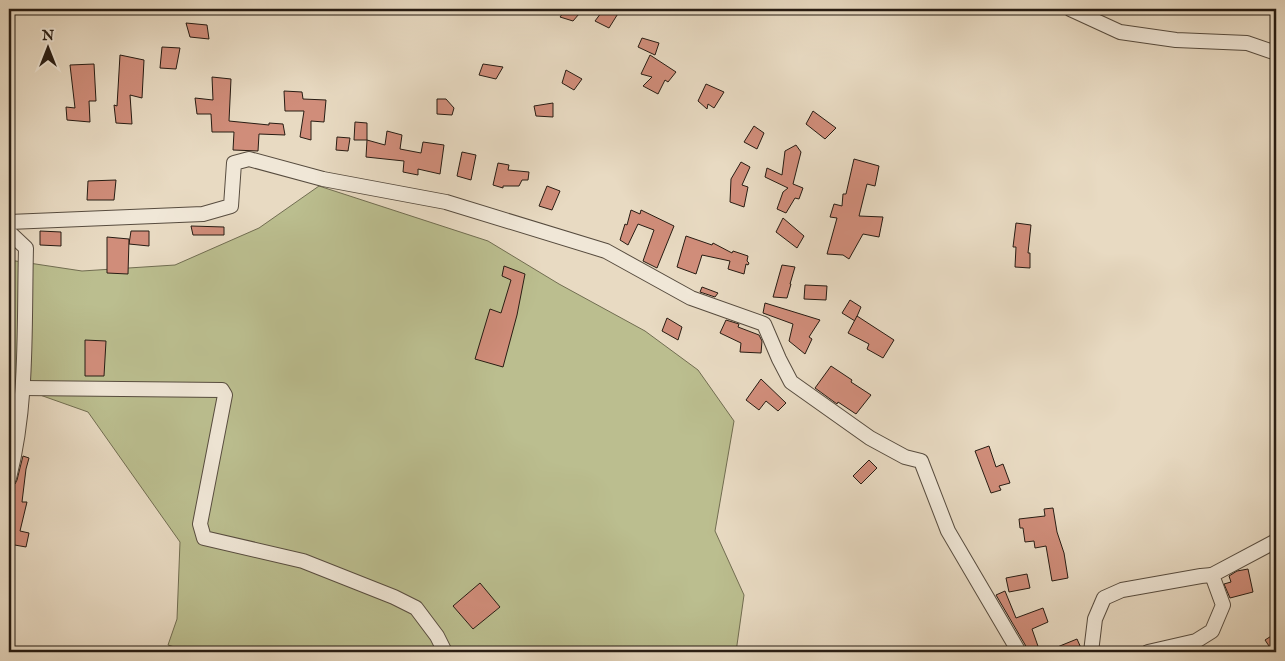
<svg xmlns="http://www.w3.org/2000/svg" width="1285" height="661" viewBox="0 0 1285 661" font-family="'IM FELL English',serif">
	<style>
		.green { fill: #bbbe8f; stroke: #716d51 }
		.building { fill: #d08d7a; stroke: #271c13 }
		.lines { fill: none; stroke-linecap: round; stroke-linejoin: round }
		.minor-casing { stroke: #574c3f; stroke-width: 16 }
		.minor { stroke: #f0e7d7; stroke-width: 14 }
	</style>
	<rect width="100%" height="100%" fill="#e8dac2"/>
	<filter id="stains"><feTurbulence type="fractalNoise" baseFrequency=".004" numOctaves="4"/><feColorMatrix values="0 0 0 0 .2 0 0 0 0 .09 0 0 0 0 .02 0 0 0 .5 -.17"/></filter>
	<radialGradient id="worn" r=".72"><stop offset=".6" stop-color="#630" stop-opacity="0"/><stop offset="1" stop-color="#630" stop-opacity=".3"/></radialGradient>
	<path class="green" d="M319 186 488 241 559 284 645 331 698 370 734 421 715 531 744 595 736 652H191L168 645 177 619 180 542 88 412 9 384V260L82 271 175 265 259 228Z"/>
	<g class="building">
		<path d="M566 9H568L579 14 573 21 560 17Z"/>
		<path d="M604 9H610L619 12 609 28 595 21Z"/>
		<path d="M186 23 207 25 209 39 190 37Z"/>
		<path d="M642 38 659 43 655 55 638 47Z"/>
		<path d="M162 47 180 48 176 69 160 68Z"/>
		<path d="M120 55 144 60 142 98 130 95 132 124 116 123 114 105 117 106Z"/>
		<path d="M650 55 676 72 668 82 665 80 658 94 643 86 652 77 641 74Z"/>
		<path d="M94 64 96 101H89L90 122 67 120 66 107 75 108 70 65Z"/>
		<path d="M483 64 503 67 496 79 479 75Z"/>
		<path d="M566 70 582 79 574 90 562 83Z"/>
		<path d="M212 77 231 79 229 121 269 125V123L283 124 285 135 259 134 258 151 233 150 234 132H212L211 114H197L195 98 213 100Z"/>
		<path d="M706 84 724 92 714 108 708 104 707 109 698 101Z"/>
		<path d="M284 91 302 92 303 99 326 100 324 122 311 121V140L300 137 304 111H285Z"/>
		<path d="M437 99H446L454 108 452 115 437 114Z"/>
		<path d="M553 103V117L536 116 534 106Z"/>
		<path d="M813 111 836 128 825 139 806 124Z"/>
		<path d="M355 122 367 123V140H354Z"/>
		<path d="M754 126 764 133 757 149 744 142Z"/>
		<path d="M387 131 402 135 400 149 421 153 423 142 444 145 440 174 418 169V175L403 172 404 161 366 157 367 140 385 145Z"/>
		<path d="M337 137 350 138 348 151 336 150Z"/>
		<path d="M796 145 801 152 793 184 803 188 799 199 795 198 786 213 777 209 783 192 788 188 765 177 767 168 782 175 785 151Z"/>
		<path d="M462 152 476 155 471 180 457 176Z"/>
		<path d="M854 159 879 166 875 186 867 184 859 216 883 217 879 237 863 234 849 259 843 255 827 254 837 218 830 217 834 204 842 206 843 194H846Z"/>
		<path d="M741 162 750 167 742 185 748 187 744 207 730 202 731 179Z"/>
		<path d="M498 163 509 165 508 170 529 172 528 180H522L519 186H503V188L493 185Z"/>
		<path d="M116 180 114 200H87L88 181Z"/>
		<path d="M547 186 560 191 552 210 539 206Z"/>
		<path d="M631 210 640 214 641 210 674 226 657 268 643 261 654 230 638 224 628 245 620 240 625 224 627 225Z"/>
		<path d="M783 218 804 236 797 248 776 232Z"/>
		<path d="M1016 223 1031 225 1028 253H1030V268L1015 267 1016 247H1013Z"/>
		<path d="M191 226 224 227V235H193Z"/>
		<path d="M40 231 61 232V246L40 245Z"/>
		<path d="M131 231H149V246L129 244Z"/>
		<path d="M686 236 712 245 713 243 732 253 733 251 748 256 747 261 749 263 748 265 746 264 744 274 728 269 730 261 702 255 696 274 677 267Z"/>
		<path d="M107 237 129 239 128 274 107 273Z"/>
		<path d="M782 265 795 267 790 284H791L787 298 773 297Z"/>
		<path d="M504 266 525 274 517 315 503 367 475 359 490 309 501 313 511 280 502 276Z"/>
		<path d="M805 285 827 286 826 300 804 299Z"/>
		<path d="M702 287 718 293 715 297 700 292Z"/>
		<path d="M850 300 861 307 855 321 842 313Z"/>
		<path d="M765 303 820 320 809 337 812 339 805 354 789 341 793 324 763 313Z"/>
		<path d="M857 316 894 340 883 358 867 349 869 344 848 333Z"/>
		<path d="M667 318 682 327 678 340 662 331Z"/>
		<path d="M726 320 739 324 738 327 759 335 762 341 761 353 740 352 741 343 720 333Z"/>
		<path d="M85 340 106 341 104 376H85Z"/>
		<path d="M831 366 852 380 851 382 871 395 856 414 838 402 837 404 815 388Z"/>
		<path d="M761 379 786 403 778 411 766 401 759 410 746 400Z"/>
		<path d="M989 446 996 467 1003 464 1010 483 999 486 1001 490 991 493 975 451Z"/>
		<path d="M23 456 29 458 26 469 22 502H27L20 531 29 533 26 547 9 544 10 486 15 484 17 480Z"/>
		<path d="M869 460 877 468 861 484 853 476Z"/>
		<path d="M1053 508 1057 532 1064 553 1068 578 1052 581 1046 546 1035 548 1034 541 1025 542 1023 528H1020L1019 519 1045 516 1044 509Z"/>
		<path d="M1248 569 1253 592 1230 598 1224 584 1231 582 1229 576 1237 571Z"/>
		<path d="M1027 574 1030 588 1009 592 1006 578Z"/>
		<path d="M480 583 500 607 473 629 453 606Z"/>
		<path d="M1005 591 1016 618 1043 608 1048 622 1032 629 1040 652H1028L1027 648 996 595Z"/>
		<path d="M1276 633V652H1273L1265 640Z"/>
		<path d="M1077 639 1081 648 1070 652H1045Z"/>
	</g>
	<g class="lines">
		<defs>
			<g id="minor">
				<path d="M1070 9 1120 32 1176 40 1247 43 1276 53"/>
				<path d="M9 222 203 214 231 206 234 163 249 159 323 179 446 202 606 251 691 298 764 324 779 359 791 382 870 438 905 457 921 461 948 531 1019 652"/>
				<path d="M9 232 26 248C24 325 28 404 9 478"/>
				<path d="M23 388 222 390 225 395 200 524 204 538 303 561 394 597 416 608 437 636 445 652"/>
				<path d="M1091 652 1095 619 1104 598 1122 590 1201 576 1212 575"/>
				<path d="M1148 652 1196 641 1212 631 1223 605 1212 575 1276 541"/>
			</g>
		</defs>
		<use href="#minor" class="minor-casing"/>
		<use href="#minor" class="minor"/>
	</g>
	<rect width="1285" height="661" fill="none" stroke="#e8dac2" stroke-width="30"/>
	<rect x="10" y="10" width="1265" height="641" fill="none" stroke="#271c13" stroke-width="2.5"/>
	<rect x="15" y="15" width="1255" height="631" fill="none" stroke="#271c13"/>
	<g transform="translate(48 48)" stroke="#f0e7d7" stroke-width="4" paint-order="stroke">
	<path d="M0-4L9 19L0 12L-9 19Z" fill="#271c13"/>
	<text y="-8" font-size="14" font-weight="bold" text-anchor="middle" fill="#271c13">N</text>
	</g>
	<rect width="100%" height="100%" filter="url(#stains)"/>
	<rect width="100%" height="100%" fill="url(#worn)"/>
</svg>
